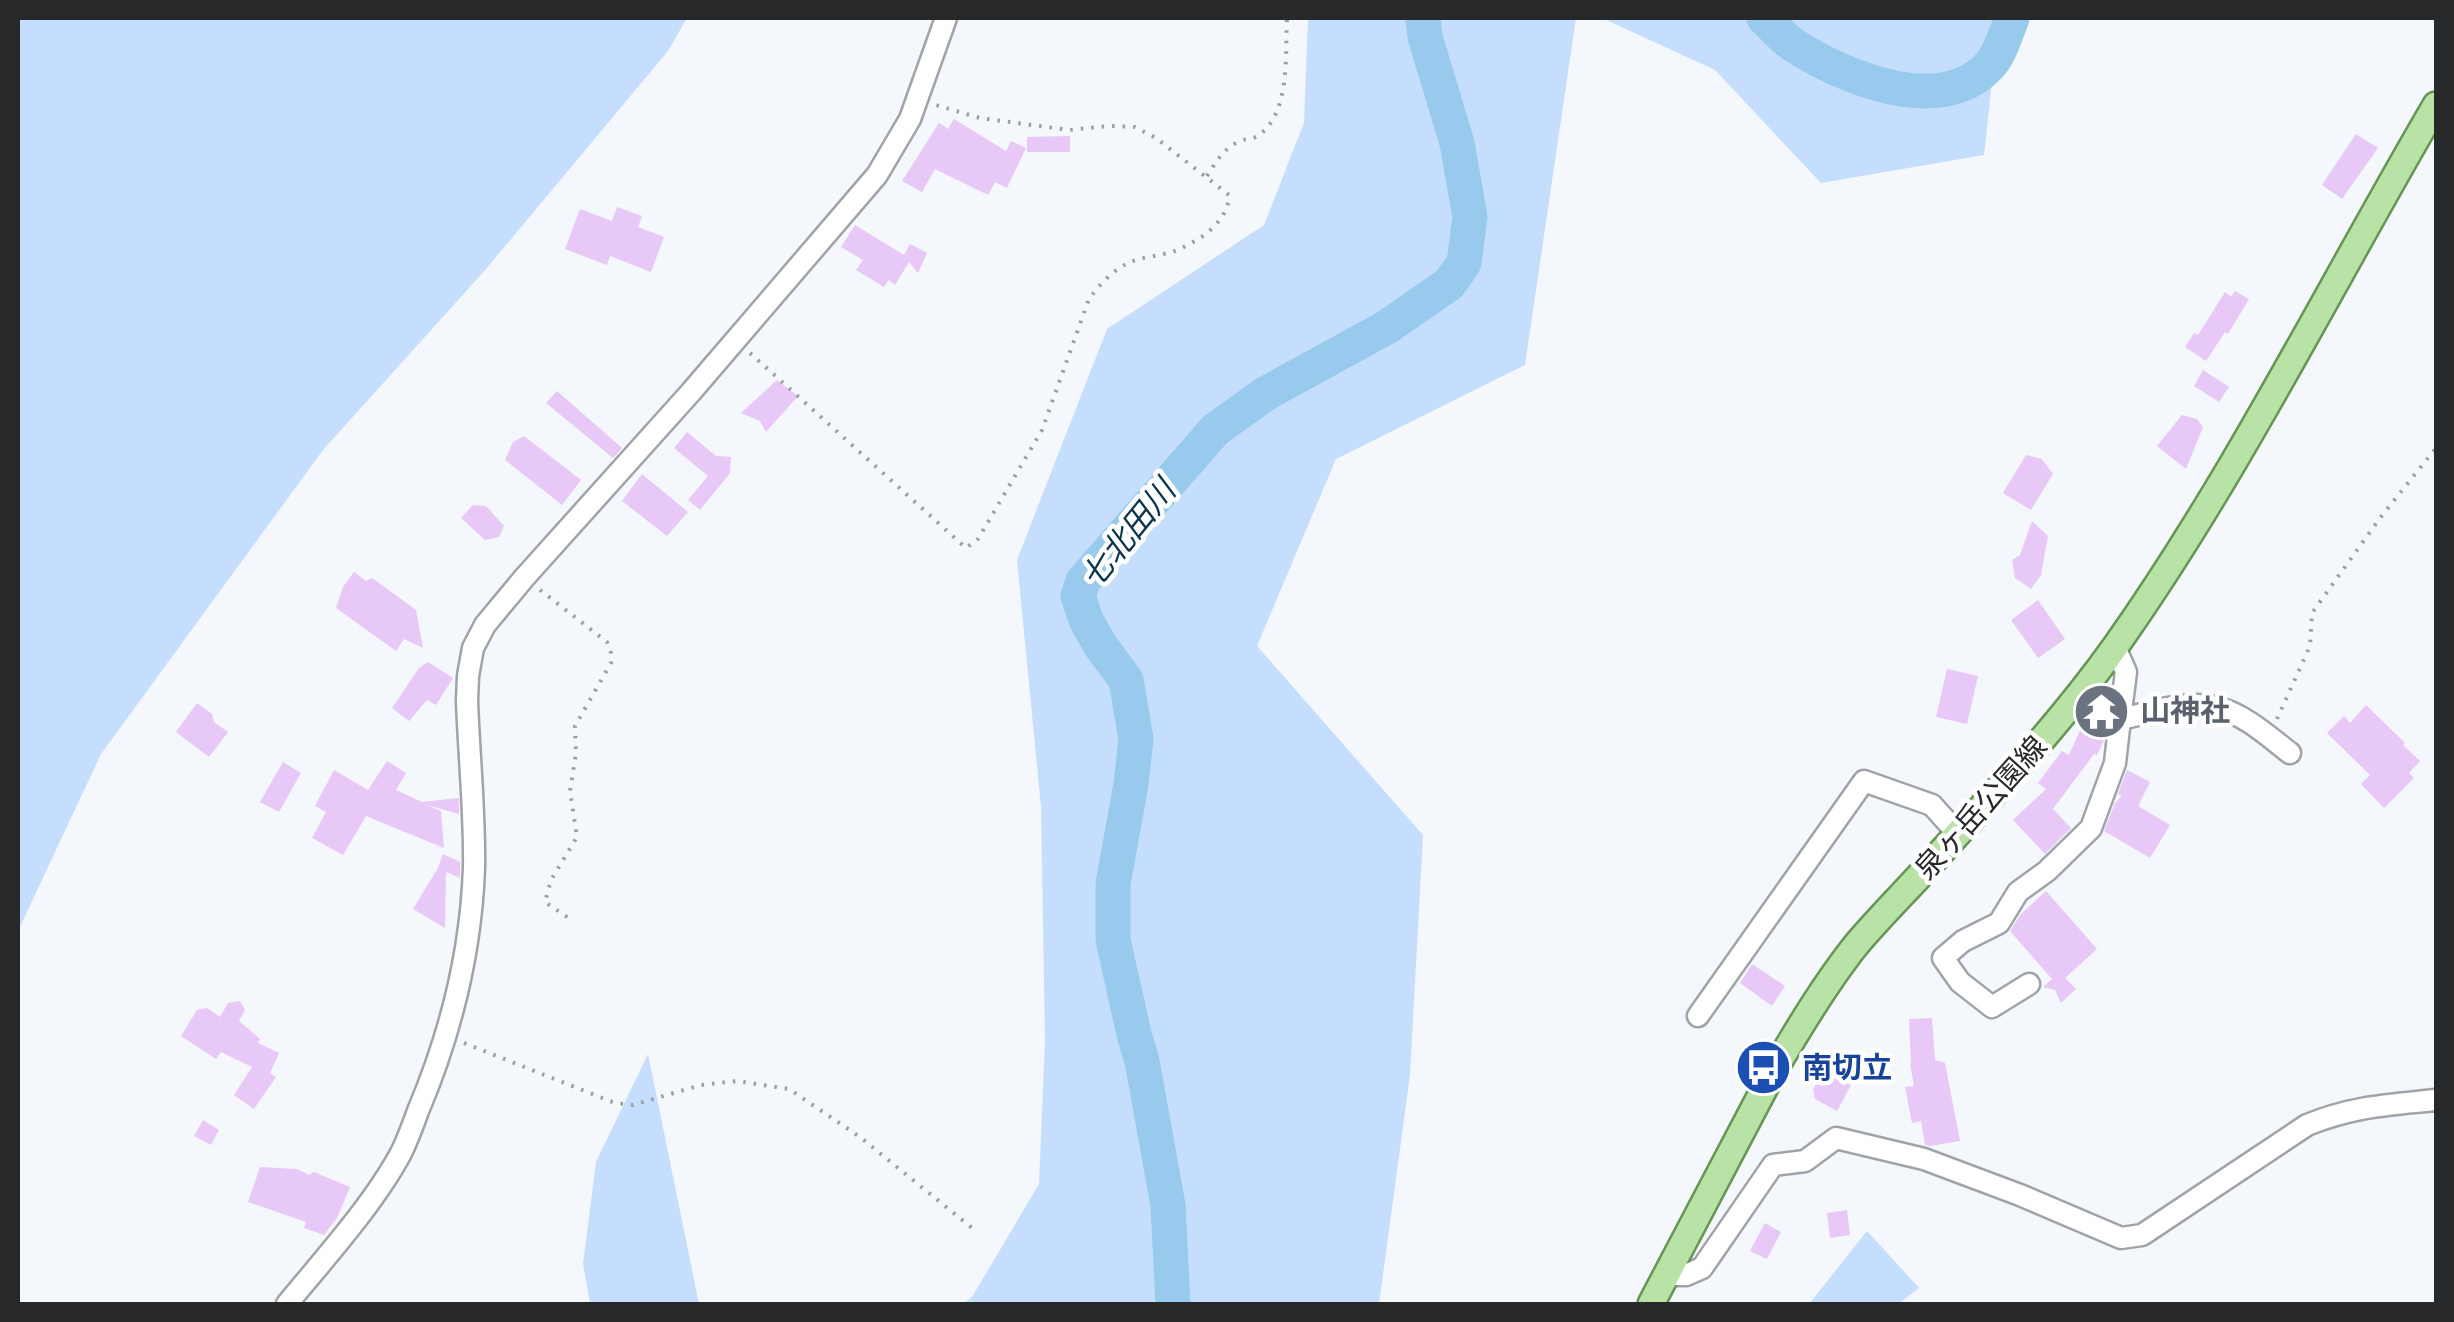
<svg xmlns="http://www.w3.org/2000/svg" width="2454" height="1322" viewBox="0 0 2454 1322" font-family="'Archivo Narrow','Noto Sans JP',sans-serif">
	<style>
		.green { fill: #c6defd }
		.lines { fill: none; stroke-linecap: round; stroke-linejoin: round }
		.river { stroke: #97caec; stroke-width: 35 }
		.building { fill: #e8c8f6 }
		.minor-casing { stroke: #a0a3a7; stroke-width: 25 }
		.major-casing { stroke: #669554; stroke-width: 30 }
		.path { stroke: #9b9da0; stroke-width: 4; stroke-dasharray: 2.5 8; stroke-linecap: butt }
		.minor { stroke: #fff; stroke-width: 20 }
		.major { stroke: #b8e2a6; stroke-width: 25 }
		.labels { text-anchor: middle; stroke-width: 9; stroke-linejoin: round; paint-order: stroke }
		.worship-label { font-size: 30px; font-weight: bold; fill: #5b616d; stroke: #fff; text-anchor: start }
		.street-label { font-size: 30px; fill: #272829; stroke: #fff }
		.transit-label { font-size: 30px; font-weight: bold; fill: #164399; stroke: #fff; text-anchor: start }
		.water-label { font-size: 32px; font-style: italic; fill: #0b354c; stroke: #fff }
	</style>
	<rect width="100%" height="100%" fill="#f4f7fb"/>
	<g class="green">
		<path d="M18 18H687L668 51 486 269 323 450 101 754 18 931Z"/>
		<path d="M1308 18H1576L1525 365 1336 459 1257 646 1423 835 1410 1075 1379 1304H963L972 1297 1039 1184 1045 1040 1041 807 1017 560 1107 329 1264 225 1304 123Z"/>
		<path d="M1602 18H1999L1984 155 1821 183 1715 70Z"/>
		<path d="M648 1054 699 1304H590L583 1264 596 1162Z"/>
		<path d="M1867 1231 1919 1288 1898 1304H1809Z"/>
	</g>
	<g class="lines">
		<g class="river">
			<path d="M1764 18C1773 26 1782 37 1792 44 1842 77 1939 118 1988 67 2000 55 2006 33 2012 18"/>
			<path d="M1173 1304 1168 1205 1142 1061 1134 1034 1113 940V884L1131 784 1136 739 1126 680 1100 645 1086 620 1078 596 1083 581 1215 430 1265 394 1387 327 1449 284 1464 263 1470 217 1457 143 1425 37 1423 18"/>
		</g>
	</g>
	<g class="building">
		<path d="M954 119 1006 151 1011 141 1026 148 1007 188 995 182 988 195 935 169 922 192 902 181 939 123 948 129Z"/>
		<path d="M2356 134 2378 148 2342 199 2322 185Z"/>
		<path d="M1070 136V152H1027V137Z"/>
		<path d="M617 207 642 216 638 227 664 237 651 272 610 256 607 265 565 249 580 209 612 221Z"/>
		<path d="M855 225 904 255 910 244 927 253 918 273 909 262 895 285 889 280 884 287 856 270 863 260 841 247Z"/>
		<path d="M2235 291 2249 299 2228 334 2225 332 2206 361 2185 347 2194 333 2198 335 2225 292 2231 297Z"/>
		<path d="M2203 370 2229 387 2219 402 2194 386Z"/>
		<path d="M777 380 798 396 766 432 760 421 741 413Z"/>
		<path d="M557 391 622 448 613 458 546 403Z"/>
		<path d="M2182 415 2197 419 2203 427 2186 469 2157 446Z"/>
		<path d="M687 432 716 456 731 457 730 473 700 510 688 500 708 476 674 448Z"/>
		<path d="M524 436 581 480 562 505 505 460 513 442Z"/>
		<path d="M2026 455 2042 459 2053 474 2031 510 2003 493Z"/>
		<path d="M642 474 688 512 667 536 622 501Z"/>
		<path d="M473 505 486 506 504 526 499 537 485 540 461 518Z"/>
		<path d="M2032 521 2048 536 2041 575 2031 589 2015 578 2012 560 2020 555Z"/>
		<path d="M354 572 366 581 372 578 416 610 423 648 404 639 396 651 336 608 343 587Z"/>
		<path d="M2038 600 2065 639 2038 658 2011 620Z"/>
		<path d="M428 662 453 678 436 705 427 700 409 721 392 708 419 668Z"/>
		<path d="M1947 669 1978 676 1967 724 1936 717Z"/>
		<path d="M197 703 212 714 214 722 228 732 209 757 176 732Z"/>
		<path d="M2366 705 2405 743 2403 745 2420 761 2409 773 2414 778 2384 808 2361 784 2370 775 2327 733 2344 716 2350 723Z"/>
		<path d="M2081 728 2104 740 2097 755 2094 754 2053 809 2071 828 2045 854 2013 820 2046 789 2038 783 2062 751 2069 755Z"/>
		<path d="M387 761 406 773 396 790 422 802 459 798V814L427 805 441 811 444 848 366 816 343 855 312 838 326 812 315 806 334 770 368 790Z"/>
		<path d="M283 762 301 773 279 812 260 802Z"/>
		<path d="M2127 770 2150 782 2138 806 2170 825 2150 858 2104 831 2115 803 2122 796 2118 794Z"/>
		<path d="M443 854 460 862V878L446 872 445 928 413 909 438 868Z"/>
		<path d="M2046 891 2097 949 2065 978 2076 989 2061 1003 2055 990 2043 987 2052 979 2010 931 2021 914Z"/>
		<path d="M1752 964 1785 986 1772 1006 1740 983Z"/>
		<path d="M240 1001 245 1010 239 1021 260 1039 258 1043 279 1053 270 1073 276 1077 254 1109 234 1095 252 1067 221 1052 216 1059 181 1036 197 1010 207 1008 220 1017 228 1003Z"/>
		<path d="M1932 1018 1935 1060 1945 1063 1960 1141 1930 1146 1925 1145 1921 1121 1912 1123 1905 1087 1914 1086 1910 1064H1911L1909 1019Z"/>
		<path d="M1831 1055 1843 1058 1857 1074 1837 1111 1815 1099 1813 1090Z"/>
		<path d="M203 1120 219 1130 211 1145 194 1136Z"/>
		<path d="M260 1167 297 1169 309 1175 314 1172 350 1187 337 1218 324 1235 304 1228 306 1222 248 1202Z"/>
		<path d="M1847 1210 1850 1235 1830 1238 1827 1213Z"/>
		<path d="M1765 1223 1781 1232 1767 1259 1750 1251Z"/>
	</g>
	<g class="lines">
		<defs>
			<g id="minor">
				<path d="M2115 647 2126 672 2120 719C2150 713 2185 700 2215 707 2243 713 2268 736 2290 753"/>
				<path d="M2029 984 1992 1007 1960 982 1943 958 1963 941 1999 923 2018 892 2047 871 2091 828 2115 763 2120 719"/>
				<path d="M1698 1016 1864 781 1932 805 1958 834"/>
				<path d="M1666 1275H1686L1702 1268 1773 1165 1805 1161 1836 1138 1924 1159 2020 1195 2121 1238 2142 1235 2307 1125C2354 1106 2388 1105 2436 1100"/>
				<path d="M287 1304C324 1259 373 1205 401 1153 408 1139 413 1125 418 1111 451 1033 471 952 474 868 475 813 469 756 467 701L468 676 473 648 485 625 524 578 691 392 877 175 910 119 946 18"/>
			</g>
			<path id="major" d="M1651 1304 1773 1072C1798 1029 1825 984 1856 945 1877 920 1901 896 1923 872 1989 799 2057 728 2115 647 2236 476 2330 286 2436 105"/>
		</defs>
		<use href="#minor" class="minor-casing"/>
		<use href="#major" class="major-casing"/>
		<g class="path">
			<path d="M1207 176C1216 162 1223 149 1238 142 1245 138 1253 140 1259 135 1291 112 1285 53 1287 18"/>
			<path d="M750 353 966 548 978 539 1042 430 1089 299C1099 285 1114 269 1130 262 1145 256 1162 256 1177 250 1201 240 1228 222 1229 195L1156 138 1135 127 1110 126 1069 130 980 118 936 105"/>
			<path d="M540 590 607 642 611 653V663L575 726 576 753 570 791 577 837 551 880 545 902 570 919"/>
			<path d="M2277 719 2310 646 2312 613 2380 518 2436 448"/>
			<path d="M464 1043 615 1103 633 1105 701 1085 737 1081 789 1089 860 1137 972 1228"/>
		</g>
		<use href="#minor" class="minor"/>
		<use href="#major" class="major"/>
	</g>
	<defs>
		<symbol id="temple-disc" viewBox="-11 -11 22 22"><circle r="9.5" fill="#6b7280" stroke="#fff"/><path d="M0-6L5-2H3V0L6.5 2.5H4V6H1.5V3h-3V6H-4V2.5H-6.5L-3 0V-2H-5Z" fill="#fff"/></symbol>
		<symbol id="bus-disc" viewBox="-11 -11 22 22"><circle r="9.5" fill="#1a4fb4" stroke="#fff"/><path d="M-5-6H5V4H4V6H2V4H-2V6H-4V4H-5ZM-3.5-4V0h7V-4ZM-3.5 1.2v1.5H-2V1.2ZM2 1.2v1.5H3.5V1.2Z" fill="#fff"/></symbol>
	</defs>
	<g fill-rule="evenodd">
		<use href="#temple-disc" x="2070" y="680" width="63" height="63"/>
		<use href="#bus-disc" x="1732" y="1036" width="63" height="63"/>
	</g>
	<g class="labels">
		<g class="worship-label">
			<text x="2140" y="721">山神社</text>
		</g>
		<g class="street-label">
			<text transform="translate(1981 808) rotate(-48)" y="10">泉ヶ岳公園線</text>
		</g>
		<g class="transit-label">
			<text x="1802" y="1078">南切立</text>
		</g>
		<g class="water-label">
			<text transform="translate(1128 534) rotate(-51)" y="11">七北田川</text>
		</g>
	</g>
	<rect width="2454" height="1322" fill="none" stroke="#272829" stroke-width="40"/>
</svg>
